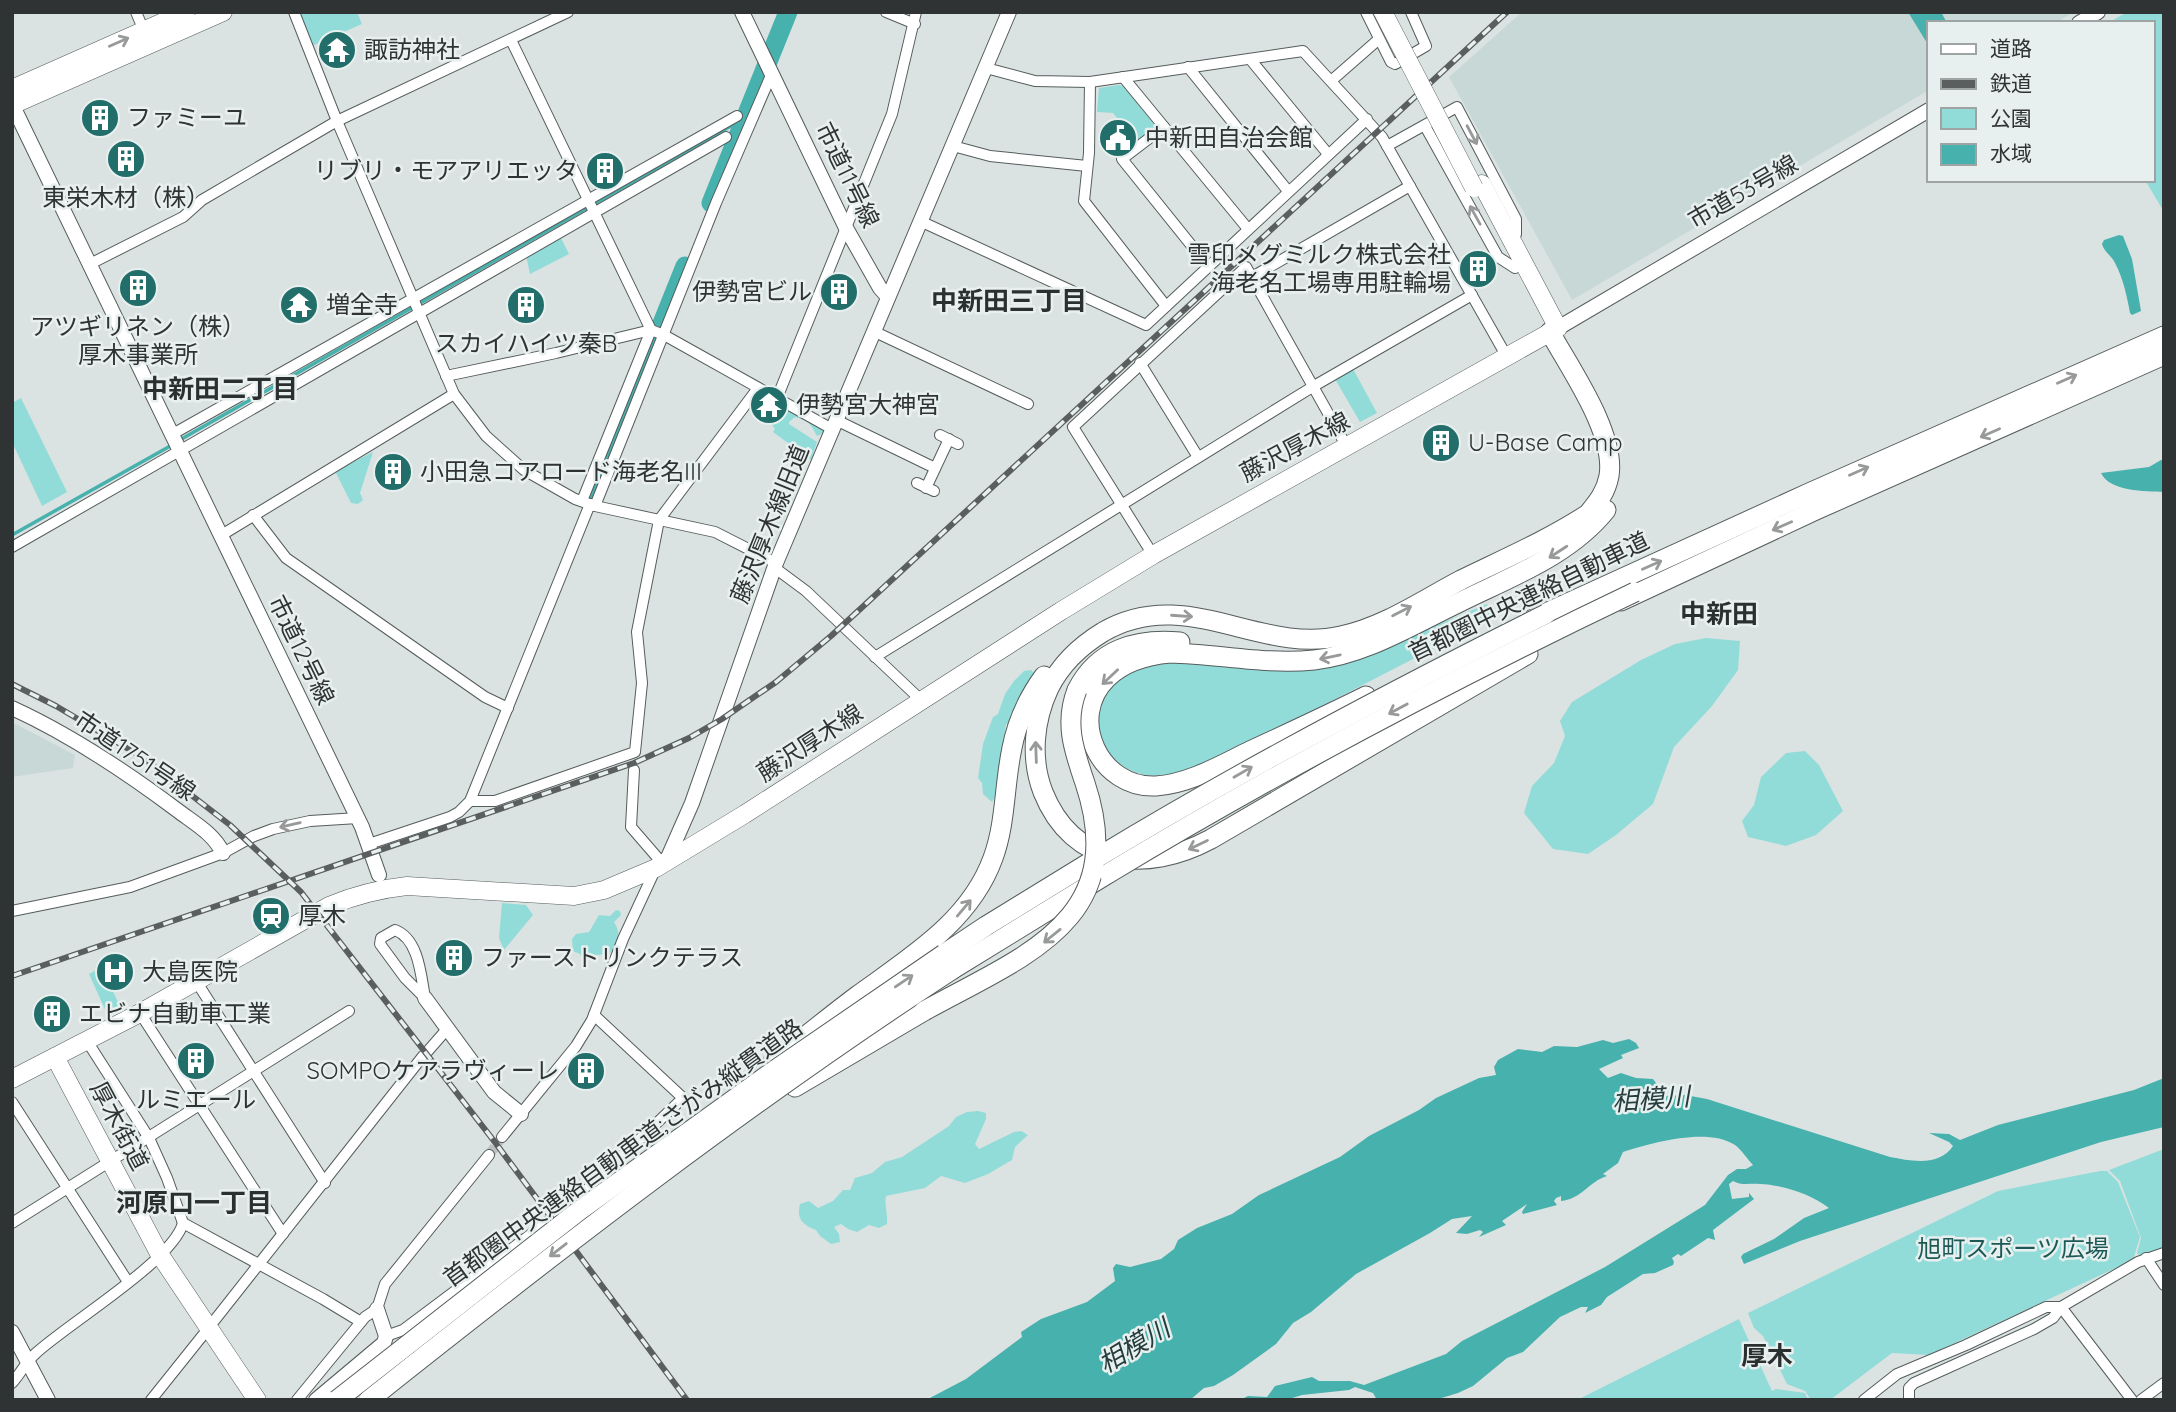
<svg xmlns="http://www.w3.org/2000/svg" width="2176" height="1412" viewBox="0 0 2176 1412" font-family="Quicksand,'Noto Sans JP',sans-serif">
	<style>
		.built { fill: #c7d8d7 }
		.green { fill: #91dcd8 }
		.water { fill: #47b1ad }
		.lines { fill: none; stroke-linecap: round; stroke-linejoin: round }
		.stream { stroke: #47b1ad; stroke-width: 3.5 }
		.river { stroke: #47b1ad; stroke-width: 19 }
		.minor-tunnel { stroke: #b9c0bf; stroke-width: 10; stroke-dasharray: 10 5; stroke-linecap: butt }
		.minor-casing { stroke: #555c5c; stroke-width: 12 }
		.tertiary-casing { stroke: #555c5c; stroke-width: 16 }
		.primary-casing { stroke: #555c5c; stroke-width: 19 }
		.motorway-casing { stroke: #555c5c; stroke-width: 21 }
		.minor { stroke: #fff; stroke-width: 10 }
		.tertiary { stroke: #fff; stroke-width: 14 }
		.primary { stroke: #fff; stroke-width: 18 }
		.motorway { stroke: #fff; stroke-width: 19 }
		.rail-casing { stroke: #5a5e5e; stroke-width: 6 }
		.rail { stroke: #e8f0ef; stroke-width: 3.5; stroke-dasharray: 10; stroke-linecap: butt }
		.primary-bridge-casing { stroke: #555c5c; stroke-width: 19; stroke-linecap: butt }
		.motorway-bridge-casing { stroke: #555c5c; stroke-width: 21; stroke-linecap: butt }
		.primary-bridge { stroke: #fff; stroke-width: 18 }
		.motorway-bridge { stroke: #fff; stroke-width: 19 }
		.oneway { stroke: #989999 }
		.labels { text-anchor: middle; stroke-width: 5; stroke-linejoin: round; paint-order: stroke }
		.poi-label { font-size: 24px; fill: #303333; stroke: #e8f0ef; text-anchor: start }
		.street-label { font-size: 24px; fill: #303333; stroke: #e8f0ef }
		.park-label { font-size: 24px; fill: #1c5856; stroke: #e8f0ef }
		.neighbourhood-label { font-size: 26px; font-weight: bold; fill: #2a302f; stroke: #e8f0ef }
		.water-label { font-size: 26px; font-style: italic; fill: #253d3c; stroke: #e8f0ef }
	</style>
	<rect width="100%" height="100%" fill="#dbe3e2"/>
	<g class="built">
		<path d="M1522 12H2074L2055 23H1929V90L1572 300 1449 77Z"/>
		<path d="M12 722 75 755 73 768 12 777Z"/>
	</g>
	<g class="green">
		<path d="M299 12H357L362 24 312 46Z"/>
		<path d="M2127 12H2164V212L2145 180H2153V23H2108Z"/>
		<path d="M1119 85 1123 86 1156 127 1137 143 1113 113 1097 112 1099 88Z"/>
		<path d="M560 236 569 254 530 274 526 255Z"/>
		<path d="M1352 367 1377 413 1360 422 1335 379Z"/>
		<path d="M21 398 67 492 42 506 12 442V403Z"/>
		<path d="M776 402 824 429 822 434 817 436C811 425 810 421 795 417L789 422V424L817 442 811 460 773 432 775 429 770 422H777L780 416 778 413 772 416 768 414Z"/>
		<path d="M373 452 360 493 363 500 358 504 351 503 335 471Z"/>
		<path d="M1487 604 1493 617 1479 623 1476 616 1447 631 1450 637 1440 645 1322 706 1188 770C1171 775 1152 779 1135 772 1092 756 1086 698 1125 673 1134 668 1146 665 1155 661L1379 649Z"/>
		<path d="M1706 638 1740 641 1738 670 1712 706 1674 747 1653 804 1616 835 1588 854 1553 849 1524 813 1532 786 1554 763 1565 736 1560 721 1572 702 1641 660 1675 644Z"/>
		<path d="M1031 670 1034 673 1024 689 1008 724H1006L995 797 992 802 983 794 982 783 978 778 983 744 993 717 998 714 1005 694 1014 681 1024 671Z"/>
		<path d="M1805 751 1819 765 1843 811 1816 835 1786 846 1748 837 1742 821 1754 805 1761 777 1786 753Z"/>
		<path d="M502 903 526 905 533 915 504 950 499 938Z"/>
		<path d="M616 910 620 911 621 915 614 922C622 935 619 943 609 954L595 955 587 960 583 959 580 954 573 951 572 939 576 934 589 932 599 915 610 916Z"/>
		<path d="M102 967 121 1009 108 1016 89 974Z"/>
		<path d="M978 1111 986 1113V1119L975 1144 979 1149 1014 1132 1021 1131 1028 1135 1015 1147 1012 1160 988 1174 965 1183 941 1176 925 1188 886 1196C884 1205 888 1214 887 1224L879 1228 869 1225 857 1232 848 1229 841 1224 834 1227 839 1234 840 1242 831 1244 820 1236 816 1230C803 1225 796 1219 800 1204L809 1201 818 1208 833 1201 843 1190H850L855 1178 872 1173 885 1162 902 1157 949 1126 956 1117 967 1112Z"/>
		<path d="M2164 1149V1247L2140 1256 2137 1253 2141 1238 2120 1181 2109 1170Z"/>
		<path d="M2100 1171H2107L2118 1182 2140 1237 2133 1260 1929 1355 1892 1353 1830 1400H1811L1805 1391 1787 1384 1763 1336 1754 1328 1748 1313 1998 1191Z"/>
		<path d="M1739 1319 1772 1391 1776 1389 1805 1393 1808 1400H1577Z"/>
	</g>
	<g class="water">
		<path d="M1908 12H1941L1947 23H1929V42L1927 43Z"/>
		<path d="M2119 235 2123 236 2132 259 2141 311 2132 315 2130 313C2127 296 2123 278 2115 263 2111 255 2104 252 2102 244L2104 240Z"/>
		<path d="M2161 460H2164V492C2145 491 2110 492 2101 473L2149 467Z"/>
		<path d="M1629 1039 1636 1043 1639 1048 1621 1055 1623 1058 1599 1069 1608 1078 1621 1073 1636 1078 1653 1079 1666 1096 1685 1095 1707 1099 1890 1157C1911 1161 1939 1167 1953 1146L1949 1142 1929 1133 1949 1134 1960 1140 1998 1125 2134 1090 2164 1078V1127L2101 1142 1800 1241 1744 1264 1741 1257 1743 1254 1774 1239 1804 1218 1829 1208C1811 1194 1783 1185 1760 1184 1750 1183 1742 1186 1733 1181L1729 1184 1732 1199 1749 1197V1193L1754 1199 1713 1230 1715 1240 1708 1238 1681 1256 1678 1254 1672 1258 1674 1262 1673 1265 1655 1273 1643 1274 1607 1297 1601 1305 1585 1313 1588 1307H1581L1560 1317 1523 1352 1507 1358 1473 1386 1458 1393 1435 1400H1377L1373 1393 1355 1387 1349 1390 1302 1395 1286 1400H1240L1248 1396 1267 1397 1275 1386 1312 1377 1319 1381H1350L1364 1385 1446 1354 1462 1341 1605 1267 1705 1205 1728 1175 1737 1169H1746L1753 1165C1747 1159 1742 1150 1735 1145 1707 1127 1652 1143 1623 1152L1618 1163 1603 1174 1607 1176C1588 1182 1582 1199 1561 1201V1196L1556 1198 1554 1201 1557 1205 1523 1214 1522 1212 1527 1204 1502 1221 1506 1225 1479 1237 1483 1232 1480 1230 1467 1234 1456 1233 1472 1216 1452 1219 1430 1233 1356 1274 1311 1312 1293 1323 1276 1344 1233 1375 1214 1386 1204 1388 1190 1400H926L966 1379 1022 1337 1021 1332 1041 1319 1087 1302 1115 1281 1113 1268 1116 1264 1130 1267 1161 1259 1174 1249 1178 1240 1197 1228 1232 1214 1259 1195 1340 1157 1369 1136 1419 1110 1436 1098 1479 1078 1496 1075 1494 1067 1498 1060 1518 1049 1542 1052 1554 1046 1577 1047 1603 1040 1613 1043Z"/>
	</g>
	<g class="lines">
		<g class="stream">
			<path d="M178 441 745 118"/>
			<path d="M12 535 172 445"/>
		</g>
		<g class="river">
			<path d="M711 203 788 12"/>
			<path d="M593 495 685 266"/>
		</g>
		<path class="minor-tunnel" d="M489 1155 502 1137"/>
		<defs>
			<g id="minor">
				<path d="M136 12 144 31"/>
				<path d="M294 12 337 121 454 394 486 436 524 470 575 499 595 506 715 532 776 563"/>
				<path d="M886 12 915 24"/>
				<path d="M1366 12 1391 62 1395 64 1426 46 1411 12"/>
				<path d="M511 40 651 330 664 335 832 429"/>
				<path d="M1250 59 1328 154"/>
				<path d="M1188 67 1288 191"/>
				<path d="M986 68 1035 81 1090 82 1303 51 1382 137 1507 357"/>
				<path d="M1123 77 1248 229"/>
				<path d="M1331 81 1379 39"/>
				<path d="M1090 82 1089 153 1084 201 1166 306"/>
				<path d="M1425 126 1498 257 1515 268"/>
				<path d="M1164 127 1122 159 1208 266"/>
				<path d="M953 146 990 156 1087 166"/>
				<path d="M1387 146 1457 107 1516 219V234L1513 243"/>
				<path d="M920 221 1146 325 1367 119"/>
				<path d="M88 265 183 217 202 200 337 121 568 12"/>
				<path d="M1252 277 1410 186"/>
				<path d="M873 331 1028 404"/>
				<path d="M1140 363 1198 457"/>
				<path d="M446 376 556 353 651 330"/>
				<path d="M777 398 892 114 916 12"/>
				<path d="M836 420 935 468"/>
				<path d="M171 435 737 116"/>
				<path d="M940 435 958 444"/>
				<path d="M917 483 934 491"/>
				<path d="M926 488 949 439"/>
				<path d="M582 501 651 330"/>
				<path d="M595 506 716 203 772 73"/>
				<path d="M253 515 286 558 485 697 508 708"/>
				<path d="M220 536 454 394"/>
				<path d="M12 547 726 137"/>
				<path d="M1153 555 1073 427 1246 267 1347 447"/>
				<path d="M775 568 806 591 922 701"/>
				<path d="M875 657 1314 386 1472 295"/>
				<path d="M634 770 631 827 663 864"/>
				<path d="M470 801H495L635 752 642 683 637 632 659 520 758 388"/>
				<path d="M369 844 450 817 459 812 470 801 590 504"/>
				<path d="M12 911 130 887 223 853 254 836 273 829 310 821 358 818"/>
				<path d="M395 930C419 939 421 976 425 998L405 978 380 944 381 938Z"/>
				<path d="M196 981 325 1183"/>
				<path d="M140 1013 283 1234"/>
				<path d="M87 1041 149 1138 167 1178 183 1223 323 1299 361 1322"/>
				<path d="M427 1052 448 1028"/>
				<path d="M12 1102 128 1282"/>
				<path d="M502 1137 576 1046 592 1020 623 939 656 868"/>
				<path d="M12 1223 349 1011"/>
				<path d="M2146 1258 2164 1285"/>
				<path d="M2061 1307 2132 1400"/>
				<path d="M214 1321 423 1056"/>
				<path d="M386 1336 403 1330 574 1202 683 1098 594 1015"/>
				<path d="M12 1383C20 1374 26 1362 35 1354 67 1324 173 1261 183 1223"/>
				<path d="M151 1400 203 1335"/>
				<path d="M297 1400 365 1317 377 1309 385 1284 489 1155"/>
				<path d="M1864 1400 1897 1374 1966 1345 2046 1307H2061"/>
				<path d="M1909 1400V1388L1914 1383 2034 1329 2053 1318 2061 1307 2138 1262 2164 1253"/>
				<path d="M2141 1400 2164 1383"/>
			</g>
			<g id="tertiary">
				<path d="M742 12 846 228 880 288 888 297"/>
				<path d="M2079 23 2098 12"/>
				<path d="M12 104 362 827 379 875"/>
				<path d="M1558 328 1929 110"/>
				<path d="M12 708C71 735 125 771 177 810 194 823 213 833 223 853"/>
				<path d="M666 862 692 803 776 563 1009 12"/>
				<path d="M425 998 494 1092 521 1114"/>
				<path d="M12 1332 48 1400"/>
				<path d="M316 1400 384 1343 386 1336 377 1309"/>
			</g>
			<g id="primary">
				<path d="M12 89 186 12"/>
				<path d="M12 105 223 12"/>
				<path d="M55 1057 160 1255 257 1400"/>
				<path d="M12 1079 140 1013 329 906C355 895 379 889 407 886L574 896 604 890 656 868 745 814 1061 611 1153 555 1558 328 1482 184"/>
			</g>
			<g id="motorway">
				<path d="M1621 601 1816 510 2164 355"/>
				<path d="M1533 619 1809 493 2164 336"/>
				<path d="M1528 654 1211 839C1146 874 1073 867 1043 792 1030 758 1034 720 1049 688 1061 664 1080 646 1103 632 1186 584 1259 655 1341 636 1384 627 1423 600 1461 580 1504 559 1548 540 1588 514 1598 502 1606 492 1609 476 1616 433 1570 369 1550 332"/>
				<path d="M1077 690C1098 649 1137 638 1180 642"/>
				<path d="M1366 696C1328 715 1289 733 1250 751 1221 765 1189 784 1156 786 1100 789 1066 718 1107 678 1124 661 1148 655 1170 653 1219 654 1266 665 1314 660 1366 654 1412 625 1458 603 1510 577 1569 556 1606 510"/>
				<path d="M944 954 986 926 1100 856"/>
				<path d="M953 969 1109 873"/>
				<path d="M773 1062C801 1040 829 1017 857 996 909 958 970 922 993 858 1006 823 1004 785 1012 748 1017 722 1028 698 1044 676"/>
				<path d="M795 1087 924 1011"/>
			</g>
		</defs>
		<use href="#minor" class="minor-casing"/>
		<use href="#tertiary" class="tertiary-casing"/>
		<use href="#primary" class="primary-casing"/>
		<use href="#motorway" class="motorway-casing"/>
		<use href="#minor" class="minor"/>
		<use href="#tertiary" class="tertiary"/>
		<use href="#primary" class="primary"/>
		<use href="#motorway" class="motorway"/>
		<defs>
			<g id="rail">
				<path d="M12 684 56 706 142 757 230 825 301 892 494 1141 687 1400"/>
				<path d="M12 976 634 763 689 738 722 719 776 682 831 636 1507 12"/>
			</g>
		</defs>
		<use href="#rail" class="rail-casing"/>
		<use href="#rail" class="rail"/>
		<defs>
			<path id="primary-bridge" d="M1383 12 1474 188"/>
			<g id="motorway-bridge">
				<path d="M1100 856C1245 768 1394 690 1546 614"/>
				<path d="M1109 873C1280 770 1455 678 1635 592"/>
				<path d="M924 1011C1023 956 1131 921 1085 783 1074 751 1064 723 1077 690"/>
				<path d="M337 1400 580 1210 772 1072 944 954"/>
				<path d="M369 1400C559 1249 750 1101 953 969"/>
			</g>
		</defs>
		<use href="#primary-bridge" class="primary-bridge-casing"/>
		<use href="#motorway-bridge" class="motorway-bridge-casing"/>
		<use href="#primary-bridge" class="primary-bridge"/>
		<use href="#motorway-bridge" class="motorway-bridge"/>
	</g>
	<defs><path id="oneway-shaft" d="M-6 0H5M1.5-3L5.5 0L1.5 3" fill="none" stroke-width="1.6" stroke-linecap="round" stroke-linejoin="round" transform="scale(1.75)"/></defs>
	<g class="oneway">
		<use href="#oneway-shaft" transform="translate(119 42) rotate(-24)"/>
		<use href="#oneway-shaft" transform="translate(1472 135) rotate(62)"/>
		<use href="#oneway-shaft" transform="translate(1475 215) rotate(-119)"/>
		<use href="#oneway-shaft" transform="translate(2067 379) rotate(-24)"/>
		<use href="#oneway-shaft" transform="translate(1990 433) rotate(156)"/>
		<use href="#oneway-shaft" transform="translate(1859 471) rotate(-24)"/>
		<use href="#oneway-shaft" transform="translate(1782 526) rotate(156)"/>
		<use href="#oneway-shaft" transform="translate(1558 552) rotate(147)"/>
		<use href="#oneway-shaft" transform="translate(1652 565) rotate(-24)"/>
		<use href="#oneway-shaft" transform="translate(1402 611) rotate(-27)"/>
		<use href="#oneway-shaft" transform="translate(1182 616) rotate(4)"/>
		<use href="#oneway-shaft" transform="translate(1330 657) rotate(168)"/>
		<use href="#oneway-shaft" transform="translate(1110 677) rotate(137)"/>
		<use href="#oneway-shaft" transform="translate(1398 709) rotate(152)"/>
		<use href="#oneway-shaft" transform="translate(1036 752) rotate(-92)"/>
		<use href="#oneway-shaft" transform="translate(1243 772) rotate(-30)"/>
		<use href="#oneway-shaft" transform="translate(290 825) rotate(167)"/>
		<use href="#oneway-shaft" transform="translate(1198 845) rotate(154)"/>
		<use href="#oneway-shaft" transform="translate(964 908) rotate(-50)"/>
		<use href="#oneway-shaft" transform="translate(1052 936) rotate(141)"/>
		<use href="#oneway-shaft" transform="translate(904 981) rotate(-34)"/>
		<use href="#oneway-shaft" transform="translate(558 1250) rotate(142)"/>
	</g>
	<defs>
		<symbol id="temple-disc" viewBox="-11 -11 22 22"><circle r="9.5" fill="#226e6b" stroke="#e8f0ef"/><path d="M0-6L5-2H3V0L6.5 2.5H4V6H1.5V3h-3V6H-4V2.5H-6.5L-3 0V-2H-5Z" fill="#fff"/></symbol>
		<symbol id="building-disc" viewBox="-11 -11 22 22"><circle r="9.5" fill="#226e6b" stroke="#e8f0ef"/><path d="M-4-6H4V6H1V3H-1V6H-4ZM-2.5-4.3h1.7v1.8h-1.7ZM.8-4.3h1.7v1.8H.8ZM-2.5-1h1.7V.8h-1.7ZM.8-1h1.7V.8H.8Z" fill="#fff"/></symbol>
		<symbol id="civic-disc" viewBox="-11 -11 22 22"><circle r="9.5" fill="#226e6b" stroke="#e8f0ef"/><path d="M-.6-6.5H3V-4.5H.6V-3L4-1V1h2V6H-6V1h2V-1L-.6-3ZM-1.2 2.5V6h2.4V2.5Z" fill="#fff"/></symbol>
		<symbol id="station-disc" viewBox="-11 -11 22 22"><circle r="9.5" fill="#226e6b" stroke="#e8f0ef"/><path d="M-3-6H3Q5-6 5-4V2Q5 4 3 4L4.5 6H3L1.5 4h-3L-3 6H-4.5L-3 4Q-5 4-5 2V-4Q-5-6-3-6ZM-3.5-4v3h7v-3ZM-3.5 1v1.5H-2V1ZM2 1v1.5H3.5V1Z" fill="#fff"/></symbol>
		<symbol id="hospital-disc" viewBox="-11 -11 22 22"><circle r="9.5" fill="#226e6b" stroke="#e8f0ef"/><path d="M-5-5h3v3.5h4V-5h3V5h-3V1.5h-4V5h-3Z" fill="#fff"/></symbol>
	</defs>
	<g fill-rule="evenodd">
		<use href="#temple-disc" x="315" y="28" width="44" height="44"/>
		<use href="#building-disc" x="78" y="96" width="44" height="44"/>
		<use href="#civic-disc" x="1096" y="116" width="44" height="44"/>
		<use href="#building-disc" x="104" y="137" width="44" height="44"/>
		<use href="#building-disc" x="583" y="149" width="44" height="44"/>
		<use href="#building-disc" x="1456" y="247" width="44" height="44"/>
		<use href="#building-disc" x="116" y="266" width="44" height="44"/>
		<use href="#building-disc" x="817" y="270" width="44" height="44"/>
		<use href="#temple-disc" x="277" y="283" width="44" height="44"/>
		<use href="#building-disc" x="504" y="283" width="44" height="44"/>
		<use href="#temple-disc" x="747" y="383" width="44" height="44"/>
		<use href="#building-disc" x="1419" y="421" width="44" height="44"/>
		<use href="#building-disc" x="371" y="450" width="44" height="44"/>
		<use href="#station-disc" x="249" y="894" width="44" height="44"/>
		<use href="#building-disc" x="432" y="936" width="44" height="44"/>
		<use href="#hospital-disc" x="93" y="950" width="44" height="44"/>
		<use href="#building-disc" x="30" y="992" width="44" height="44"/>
		<use href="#building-disc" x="174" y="1039" width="44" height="44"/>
		<use href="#building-disc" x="564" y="1049" width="44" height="44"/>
	</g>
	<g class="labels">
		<g class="poi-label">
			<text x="364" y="58">諏訪神社</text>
			<text x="127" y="126">ファミーユ</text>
			<text x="1145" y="146">中新田自治会館</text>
			<text x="578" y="179" text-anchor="end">リブリ・モアアリエッタ</text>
			<text x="126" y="206" text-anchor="middle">東栄木材（株）</text>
			<text x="1451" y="263" text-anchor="end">雪印メグミルク株式会社<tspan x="1451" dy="28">海老名工場専用駐輪場</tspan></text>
			<text x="812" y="300" text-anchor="end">伊勢宮ビル</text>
			<text x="326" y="313">増全寺</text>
			<text x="138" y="335" text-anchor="middle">アツギリネン（株）<tspan x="138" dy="28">厚木事業所</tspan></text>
			<text x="526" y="352" text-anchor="middle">スカイハイツ秦B</text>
			<text x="796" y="413">伊勢宮大神宮</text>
			<text x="1468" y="451">U-Base Camp</text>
			<text x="420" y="480">小田急コアロード海老名III</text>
			<text x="298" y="924">厚木</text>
			<text x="481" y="966">ファーストリンクテラス</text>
			<text x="142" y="980">大島医院</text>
			<text x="79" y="1022">エビナ自動車工業</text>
			<text x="559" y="1079" text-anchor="end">SOMPOケアラヴィーレ</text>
			<text x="196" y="1108" text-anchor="middle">ルミエール</text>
		</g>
		<g class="street-label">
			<text transform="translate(847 175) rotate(64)" y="8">市道11号線</text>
			<text transform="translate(1743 192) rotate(-30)" y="8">市道53号線</text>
			<text transform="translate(1295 447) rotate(-28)" y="8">藤沢厚木線</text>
			<text transform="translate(770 524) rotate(-68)" y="8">藤沢厚木線旧道</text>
			<text transform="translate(1529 597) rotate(-26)" y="8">首都圏中央連絡自動車道</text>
			<text transform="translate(301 650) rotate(64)" y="8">市道12号線</text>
			<text transform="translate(810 743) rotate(-33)" y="8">藤沢厚木線</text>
			<text transform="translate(135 756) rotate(34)" y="8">市道1751号線</text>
			<text transform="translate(119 1126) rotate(62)" y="8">厚木街道</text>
			<text transform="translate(623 1153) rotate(-36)" y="8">首都圏中央連絡自動車道;さがみ縦貫道路</text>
		</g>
		<g class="park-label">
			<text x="2013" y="1257">旭町スポーツ広場</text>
		</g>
		<g class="neighbourhood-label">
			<text x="1009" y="310">中新田三丁目</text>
			<text x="220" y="398">中新田二丁目</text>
			<text x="1719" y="623">中新田</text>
			<text x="194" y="1212">河原口一丁目</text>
			<text x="1767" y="1365">厚木</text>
		</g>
		<g class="water-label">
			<text transform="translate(1651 1099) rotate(-4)" y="9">相模川</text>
			<text transform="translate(1134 1346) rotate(-31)" y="9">相模川</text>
		</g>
	</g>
	<rect width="2176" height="1412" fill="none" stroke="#303333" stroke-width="28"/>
	<rect x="1927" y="21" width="228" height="161" fill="#e8f0ef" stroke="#9ea4a4" stroke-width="2"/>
	<rect x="1941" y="44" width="35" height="10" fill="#ffffff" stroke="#9ea4a4" stroke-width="2"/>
	<text x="1990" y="56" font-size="21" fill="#303333">道路</text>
	<rect x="1941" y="79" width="35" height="10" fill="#5a5e5e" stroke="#9ea4a4" stroke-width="2"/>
	<text x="1990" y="91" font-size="21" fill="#303333">鉄道</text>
	<rect x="1941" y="108" width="35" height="21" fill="#91dcd8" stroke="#9ea4a4" stroke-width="2"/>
	<text x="1990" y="126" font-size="21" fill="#303333">公園</text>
	<rect x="1941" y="144" width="35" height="21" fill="#47b1ad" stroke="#9ea4a4" stroke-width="2"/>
	<text x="1990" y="161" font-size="21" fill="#303333">水域</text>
</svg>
